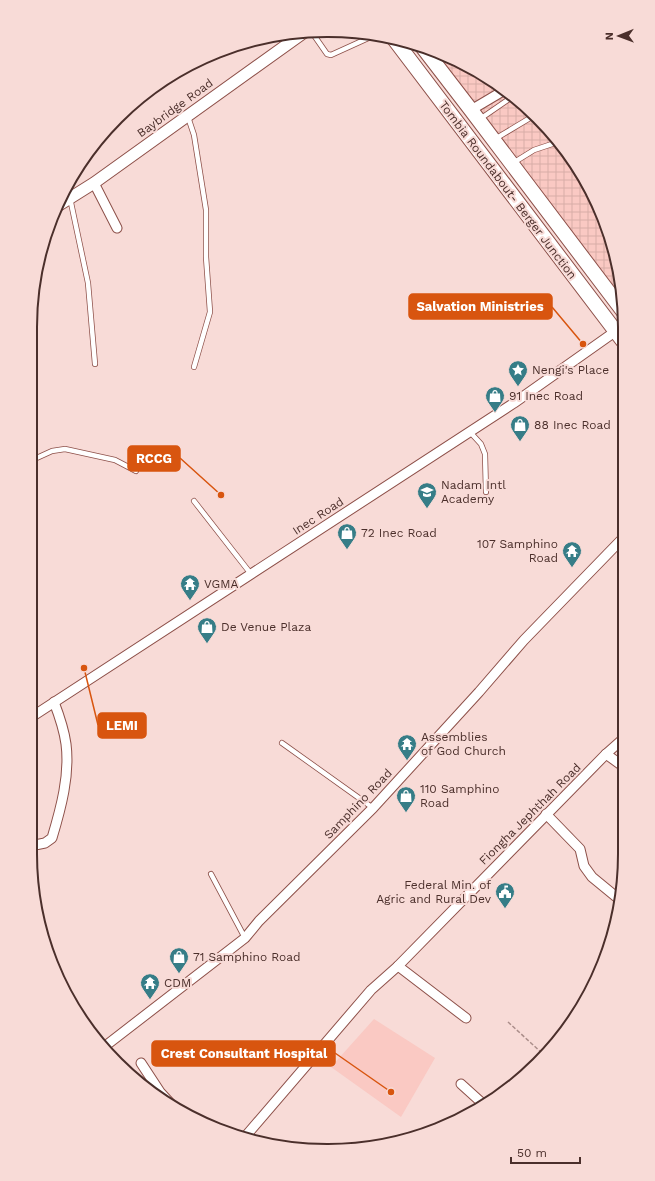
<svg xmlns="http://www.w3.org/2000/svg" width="655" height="1181" viewBox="0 0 655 1181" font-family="'Work Sans',sans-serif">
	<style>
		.built { fill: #fac9c3 }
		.industrial { fill: url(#industrial-grid) }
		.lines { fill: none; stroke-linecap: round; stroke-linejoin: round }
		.service-casing { stroke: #8d5049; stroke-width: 6 }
		.minor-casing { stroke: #8d5049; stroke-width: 11 }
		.tertiary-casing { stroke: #8d5049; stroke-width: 13 }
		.primary-casing { stroke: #8d5049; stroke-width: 16 }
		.path { stroke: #ab8e8a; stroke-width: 1.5; stroke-dasharray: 4 2; stroke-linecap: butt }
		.service { stroke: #fff; stroke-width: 4.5 }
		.minor { stroke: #fff; stroke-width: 9 }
		.tertiary { stroke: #fff; stroke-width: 11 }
		.primary { stroke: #fff; stroke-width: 14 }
		.labels { text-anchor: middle; stroke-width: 4; stroke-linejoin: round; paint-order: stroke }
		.street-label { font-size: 12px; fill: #4b2f2b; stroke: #f8dbd7 }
		.poi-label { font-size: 12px; fill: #4b2f2b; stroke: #f8dbd7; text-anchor: start }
		.rim { fill: none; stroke: #4b2f2b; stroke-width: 2 }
		.leader { fill: none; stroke: #d8550f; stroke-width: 1.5 }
		.callout-dot { fill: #d8550f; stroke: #f8dbd7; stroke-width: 1.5 }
		.callout { fill: #d8550f; stroke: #d8550f; stroke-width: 1.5 }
		.callout-label { font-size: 13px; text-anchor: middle; font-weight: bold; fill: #fff }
	</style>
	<defs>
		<pattern id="industrial-grid" width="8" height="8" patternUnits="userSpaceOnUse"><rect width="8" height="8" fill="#fac9c3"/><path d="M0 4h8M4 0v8" fill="none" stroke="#d8ada8"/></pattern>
	</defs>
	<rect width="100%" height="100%" fill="#f8dbd7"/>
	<path class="built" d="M374 1019 435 1058 401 1117 331 1067Z"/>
	<path class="industrial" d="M433 50 476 70 538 117 575 162 609 232 622 289 623 301Z"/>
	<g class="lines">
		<defs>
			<g id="service">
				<path d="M311 31 327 54 331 55 375 35"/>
				<path d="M188 117 194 135 206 210V257L210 312 194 367"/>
				<path d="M480 119 512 97"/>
				<path d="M495 139 535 115"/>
				<path d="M513 163 534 150 558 142"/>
				<path d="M70 198 88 283 95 364"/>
				<path d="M470 432 481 444 485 454 486 492"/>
				<path d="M30 461 52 451 65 449 115 460 136 471"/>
				<path d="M194 501 251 574"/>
				<path d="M282 743 373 808"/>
				<path d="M211 874 245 938"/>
			</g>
			<g id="minor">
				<path d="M471 110 503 91"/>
				<path d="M94 183 117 228"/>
				<path d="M30 718 514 403 616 331"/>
				<path d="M606 754 624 767"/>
				<path d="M546 814 580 849 584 866 592 877 620 900"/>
				<path d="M30 846 45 843 52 838C61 808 70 775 66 744 64 729 59 715 54 702"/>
				<path d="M398 966 466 1018"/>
				<path d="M104 1047 245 938 259 921 373 808 479 692 524 640 623 538"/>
				<path d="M141 1063 160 1092 172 1105"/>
				<path d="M461 1084 482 1103"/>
				<path d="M244 1138 371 990 398 966 606 754 624 738"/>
			</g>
			<path id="tertiary" d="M59 205 94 183 306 31"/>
			<g id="primary">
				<path d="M394 39 623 341"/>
				<path d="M421 45 471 110 623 311"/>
			</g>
		</defs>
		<use href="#service" class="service-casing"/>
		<use href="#minor" class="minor-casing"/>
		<use href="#tertiary" class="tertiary-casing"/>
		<use href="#primary" class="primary-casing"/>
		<path class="path" d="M508 1022 543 1054"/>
		<use href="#service" class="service"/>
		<use href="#minor" class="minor"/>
		<use href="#tertiary" class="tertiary"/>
		<use href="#primary" class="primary"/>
	</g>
	<defs>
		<symbol id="sight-pin" viewBox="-11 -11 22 30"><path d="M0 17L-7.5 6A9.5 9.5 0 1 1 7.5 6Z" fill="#367d87" stroke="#f8dbd7"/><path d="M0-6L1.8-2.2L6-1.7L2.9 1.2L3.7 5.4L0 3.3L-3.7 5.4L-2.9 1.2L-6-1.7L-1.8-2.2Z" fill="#fff"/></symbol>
		<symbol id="shop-pin" viewBox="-11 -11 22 30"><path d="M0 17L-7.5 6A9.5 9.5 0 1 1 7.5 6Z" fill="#367d87" stroke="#f8dbd7"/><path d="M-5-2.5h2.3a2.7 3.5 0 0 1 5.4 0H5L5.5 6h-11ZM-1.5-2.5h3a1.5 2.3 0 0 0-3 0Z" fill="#fff"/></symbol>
		<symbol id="school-pin" viewBox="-11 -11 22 30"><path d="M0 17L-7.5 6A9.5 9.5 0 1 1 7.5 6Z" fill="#367d87" stroke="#f8dbd7"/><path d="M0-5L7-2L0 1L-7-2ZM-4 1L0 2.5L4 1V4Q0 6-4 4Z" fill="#fff"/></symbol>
		<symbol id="temple-pin" viewBox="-11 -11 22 30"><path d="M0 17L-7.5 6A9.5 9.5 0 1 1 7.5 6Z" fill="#367d87" stroke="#f8dbd7"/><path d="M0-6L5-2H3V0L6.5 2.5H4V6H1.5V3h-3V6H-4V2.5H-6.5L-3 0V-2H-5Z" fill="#fff"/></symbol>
		<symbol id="civic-pin" viewBox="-11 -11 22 30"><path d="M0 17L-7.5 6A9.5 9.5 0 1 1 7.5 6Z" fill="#367d87" stroke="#f8dbd7"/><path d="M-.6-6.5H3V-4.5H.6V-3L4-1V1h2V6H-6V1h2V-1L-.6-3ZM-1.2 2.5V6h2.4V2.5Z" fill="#fff"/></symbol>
	</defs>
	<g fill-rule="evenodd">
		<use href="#sight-pin" x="507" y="359" width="22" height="30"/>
		<use href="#shop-pin" x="484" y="385" width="22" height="30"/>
		<use href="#shop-pin" x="509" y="414" width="22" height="30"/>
		<use href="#school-pin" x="416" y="481" width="22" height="30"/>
		<use href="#shop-pin" x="336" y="522" width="22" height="30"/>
		<use href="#temple-pin" x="561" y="540" width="22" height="30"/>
		<use href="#temple-pin" x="179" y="573" width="22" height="30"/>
		<use href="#shop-pin" x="196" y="616" width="22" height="30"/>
		<use href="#temple-pin" x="396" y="733" width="22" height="30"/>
		<use href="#shop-pin" x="395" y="785" width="22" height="30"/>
		<use href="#civic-pin" x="494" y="881" width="22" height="30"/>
		<use href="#shop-pin" x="168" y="946" width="22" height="30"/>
		<use href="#temple-pin" x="139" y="972" width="22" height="30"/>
	</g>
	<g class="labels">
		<g class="street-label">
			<text transform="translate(175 108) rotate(-36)" y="4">Baybridge Road</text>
			<text transform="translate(508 190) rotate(53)" y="4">Tombia Roundabout- Berger Junction</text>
			<text transform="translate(318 516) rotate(-33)" y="4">Inec Road</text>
			<text transform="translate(358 804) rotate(-46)" y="4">Samphino Road</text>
			<text transform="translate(530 814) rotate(-45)" y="4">Fiongha Jephthah Road</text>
		</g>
		<g class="poi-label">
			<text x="532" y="374">Nengi's Place</text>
			<text x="509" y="400">91 Inec Road</text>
			<text x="534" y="429">88 Inec Road</text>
			<text x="441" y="489">Nadam Intl<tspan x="441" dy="14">Academy</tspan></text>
			<text x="361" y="537">72 Inec Road</text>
			<text x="558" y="548" text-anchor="end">107 Samphino<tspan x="558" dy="14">Road</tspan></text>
			<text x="204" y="588">VGMA</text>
			<text x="221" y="631">De Venue Plaza</text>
			<text x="421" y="741">Assemblies<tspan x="421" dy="14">of God Church</tspan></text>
			<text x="420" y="793">110 Samphino<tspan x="420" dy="14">Road</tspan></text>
			<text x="491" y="889" text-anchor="end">Federal Min. of<tspan x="491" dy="14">Agric and Rural Dev</tspan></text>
			<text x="193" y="961">71 Samphino Road</text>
			<text x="164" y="987">CDM</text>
		</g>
	</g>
	<path d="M0 0H655V1181H0ZM327 37H328A290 290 0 0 1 618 327V854A290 290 0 0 1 328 1144H327A290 290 0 0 1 37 854V327A290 290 0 0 1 327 37Z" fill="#f8dbd7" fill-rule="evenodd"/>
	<path class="rim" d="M327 37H328A290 290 0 0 1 618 327V854A290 290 0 0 1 328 1144H327A290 290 0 0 1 37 854V327A290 290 0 0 1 327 37Z"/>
	<path class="leader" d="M583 344L552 307M221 495L180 458M84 668L98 725M391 1092L335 1053"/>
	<g class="callout-dot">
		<circle cx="583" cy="344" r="4"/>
		<circle cx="221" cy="495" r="4"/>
		<circle cx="84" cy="668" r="4"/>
		<circle cx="391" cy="1092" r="4"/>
	</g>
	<g class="callout">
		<rect x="409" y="294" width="143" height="25" rx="4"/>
		<rect x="128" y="446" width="52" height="25" rx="4"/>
		<rect x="98" y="713" width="48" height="25" rx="4"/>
		<rect x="152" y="1041" width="183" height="25" rx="4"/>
	</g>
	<g class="callout-label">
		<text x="480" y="311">Salvation Ministries</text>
		<text x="154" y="463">RCCG</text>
		<text x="122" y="730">LEMI</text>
		<text x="244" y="1058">Crest Consultant Hospital</text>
	</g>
	<g transform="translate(619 36) rotate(269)" stroke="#f8dbd7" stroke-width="3" paint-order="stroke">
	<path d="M0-3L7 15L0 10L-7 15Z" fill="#4b2f2b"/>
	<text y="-6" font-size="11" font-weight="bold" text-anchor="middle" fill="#4b2f2b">N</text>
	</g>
	<path d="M511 1157v6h69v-6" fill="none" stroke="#4b2f2b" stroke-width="2"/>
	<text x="517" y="1157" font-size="12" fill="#4b2f2b" stroke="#f8dbd7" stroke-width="3" paint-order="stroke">50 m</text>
</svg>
